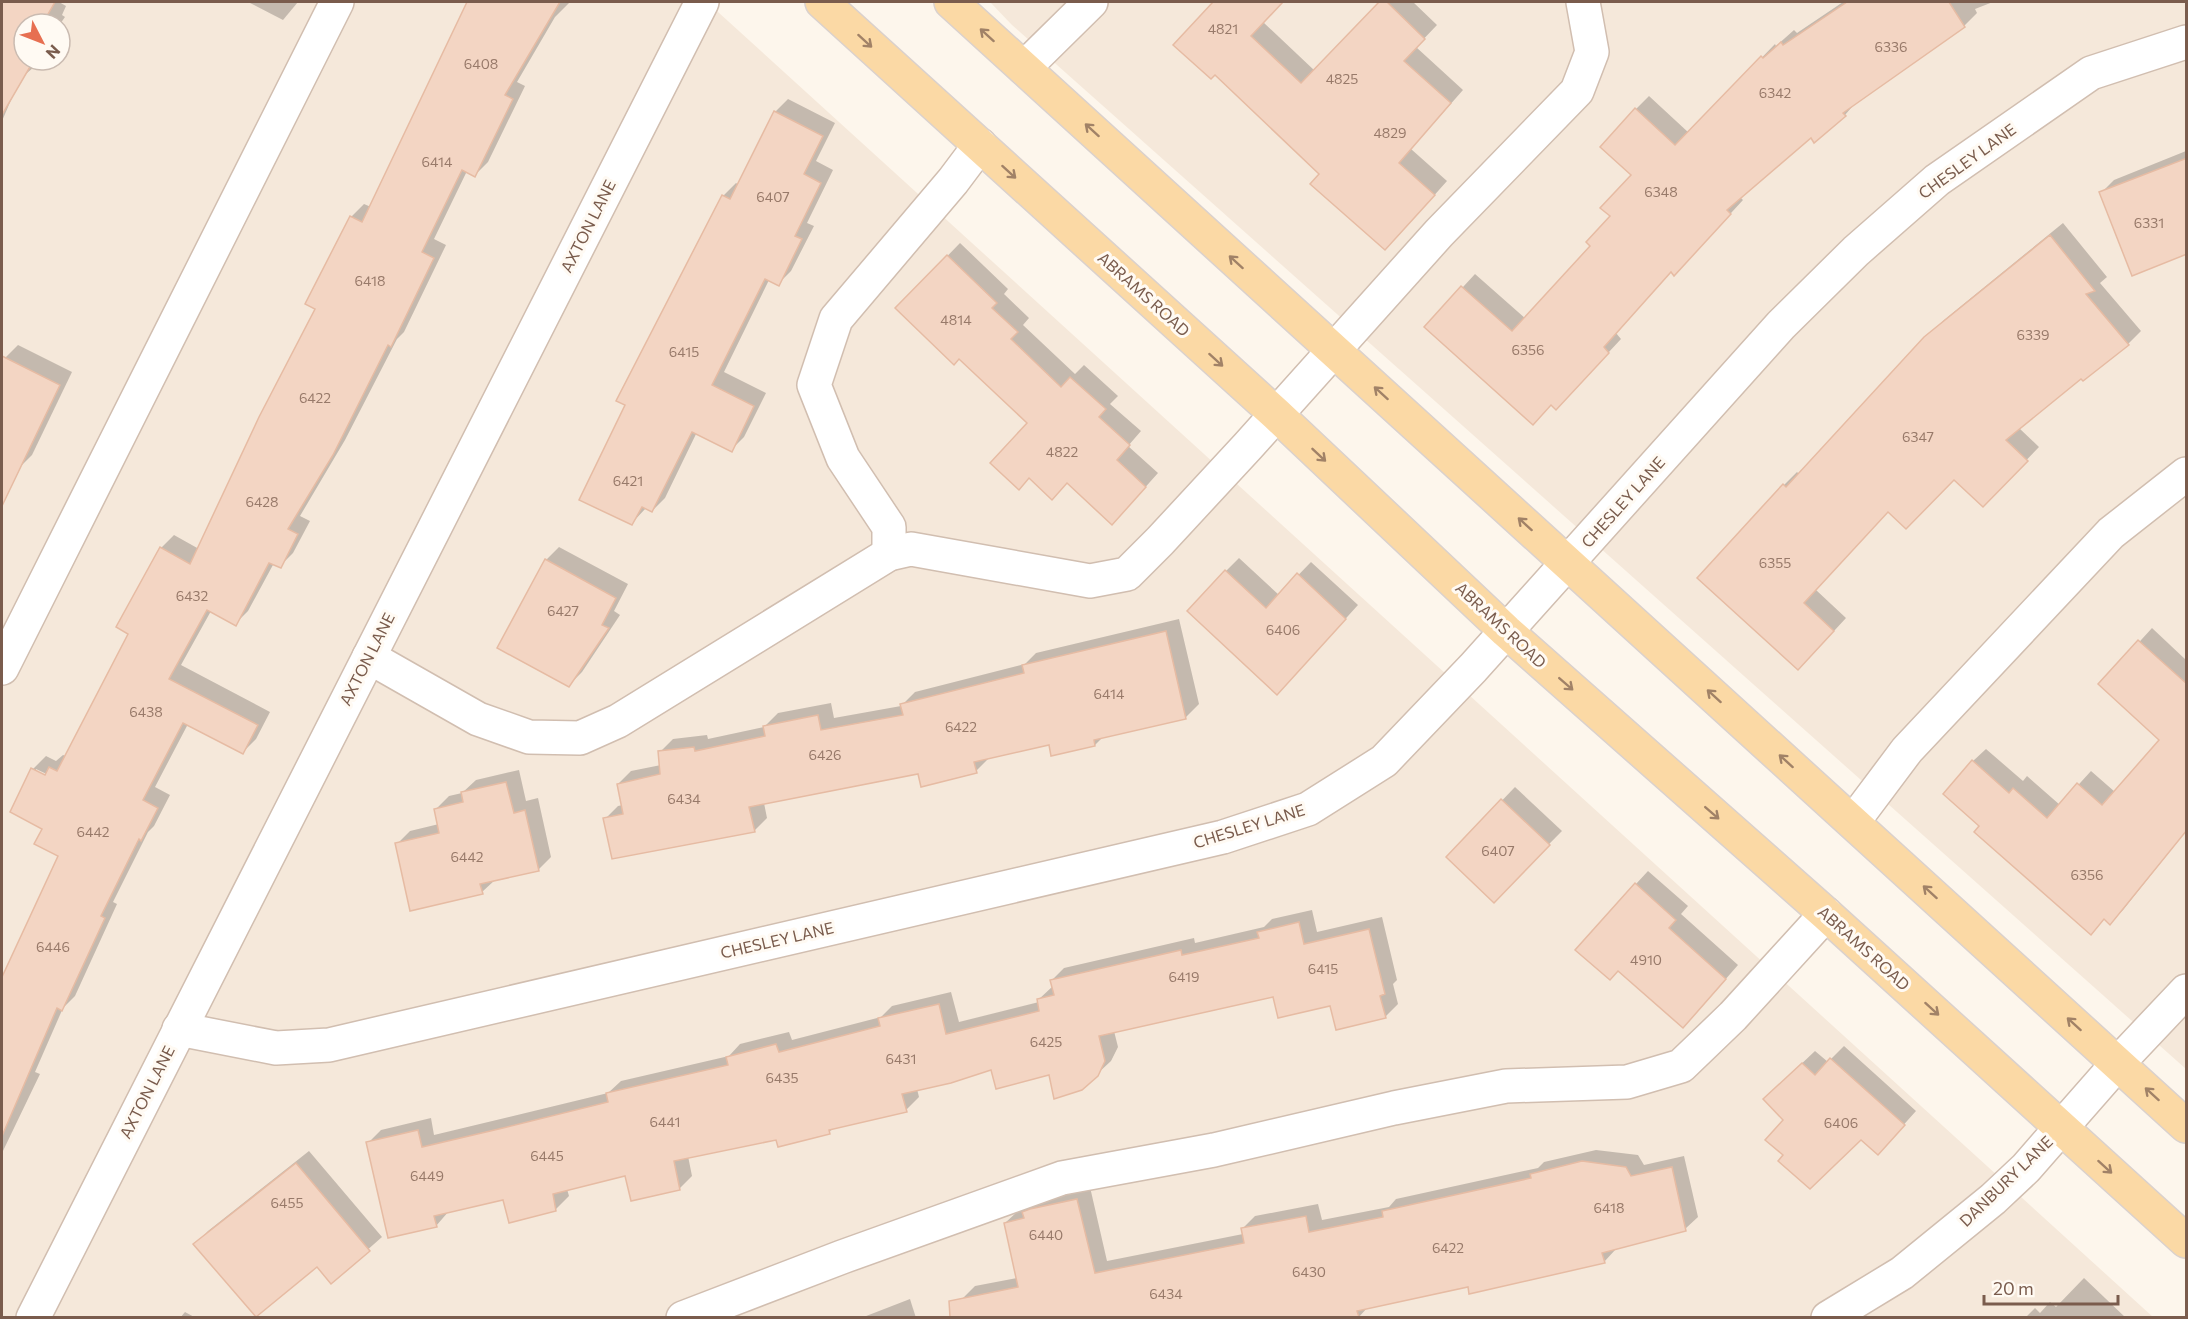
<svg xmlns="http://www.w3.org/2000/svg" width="2188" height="1319" viewBox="0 0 2188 1319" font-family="Commissioner,sans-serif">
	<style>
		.residential { fill: #f5e8da; fill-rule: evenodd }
		.shadow { fill: #0003; fill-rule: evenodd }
		.building { fill: #f3d5c3; stroke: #e6bba3; stroke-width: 1.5 }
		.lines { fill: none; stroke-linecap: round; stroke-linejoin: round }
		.minor-casing { stroke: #d1beb0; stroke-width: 36 }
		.major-casing { stroke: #dad1cd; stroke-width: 36 }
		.minor { stroke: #fff; stroke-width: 33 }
		.major { stroke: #fbd9a5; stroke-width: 33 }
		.oneway { stroke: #a18267 }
		.labels { text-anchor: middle; stroke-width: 6; stroke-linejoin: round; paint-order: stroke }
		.number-label { font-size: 14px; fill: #987a6a }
		.street-label { font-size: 16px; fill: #7a5c4d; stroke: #fffaf3 }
	</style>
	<rect width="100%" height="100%" fill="#fdf6ec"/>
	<g class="residential">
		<path d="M2 2H707L2153 1317 2 1318ZM24 24H60V60H24Z"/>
		<path d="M990 2H2186V1069L1012 25Z"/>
	</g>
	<g class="shadow">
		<path d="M9 2H59L66 6 62 15 65 17 60 24H24V60H38L34 67 20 79 2 121V8Z"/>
		<path d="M248 2H298L283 20Z"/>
		<path d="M469 2H570L555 17 517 82 525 86 488 162 475 175 467 171 434 239 446 245 404 332 397 339 345 440 300 516 310 521 293 553 280 566 274 563 248 611 235 624 211 611 181 665 270 712 256 739 243 752 188 724 155 787 170 795 154 826 148 832 113 902 117 904 75 996 63 1008 35 1072 40 1074 2 1153V981L60 855 44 828 33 769 46 756 56 761 63 755 66 756 130 633 161 548 174 535 199 549 317 308 351 217 364 204 371 207ZM36 769 53 777 51 780 36 772Z"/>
		<path d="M1215 2H1282L1263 22 1315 71 1381 2H1413L1437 25 1416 47 1463 90 1411 149 1447 181 1398 236 1321 174 1215 73 1175 45Z"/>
		<path d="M1843 2H1993L1975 9 1977 13 1964 26 1857 101 1845 115 1815 141 1811 136 1740 197 1743 200 1687 261 1672 271 1616 333 1621 339 1569 395 1427 326 1475 274 1526 319 1592 246 1612 216 1633 175 1636 109 1649 96 1689 133 1775 44 1776 46 1794 30 1797 33Z"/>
		<path d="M788 99 835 123 816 161 833 170 807 223 814 226 791 271 778 284 769 280 724 372 766 393 744 437 731 450 697 432 665 498 652 511 646 508 632 523 723 196 736 183 739 185 775 112Z"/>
		<path d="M2186 151V253L2101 193 2114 180Z"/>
		<path d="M2063 223 2107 277 2100 283 2141 331 2128 344 2083 379 2081 377 2019 428 2039 447 1983 505 1955 478 1889 510 1816 590 1846 618 1811 656 1699 577 1784 485 1797 472 1799 474 1846 425 1844 424 1944 320Z"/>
		<path d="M960 243 1008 289 1004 294 1029 318 1023 325 1075 374 1084 365 1118 396 1110 404 1141 431 1128 446 1158 473 1125 510 959 357 897 308Z"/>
		<path d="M18 345 72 372 32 455 19 468 2 459V365L5 358Z"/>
		<path d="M559 547 628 584 614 611 620 615 582 672 569 685 546 560Z"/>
		<path d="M1239 558 1279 595 1311 562 1358 605 1290 680 1226 571Z"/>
		<path d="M1179 619 1199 704 1186 717 1103 737 1095 745 1050 743 989 758 976 771 919 773 764 803 767 818 754 831 605 819 618 806 623 805 618 784 631 771 661 765 660 752 673 739 707 735 708 739 764 727 778 713 831 703 834 718 901 706 915 692 1025 664 1036 653Z"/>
		<path d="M2152 628 2186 660V831L2123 910 2110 923 2105 918 2091 933 1981 826 1973 761 1986 749 2023 781 2027 776 2060 805 2091 771 2115 792 2161 739 2101 684Z"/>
		<path d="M519 770 526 801 538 798 551 857 538 870 495 880 482 892 397 844 410 831 439 824 436 809 449 796 462 793 476 780Z"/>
		<path d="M1515 787 1562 831 1494 900 1448 857Z"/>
		<path d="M1648 871 1688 906 1681 914 1738 965 1696 1013 1636 884Z"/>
		<path d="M1312 910 1317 932 1382 917 1397 980 1393 984 1398 1004 1385 1017 1331 1004 1274 995 1114 1031 1118 1047 1111 1061 1097 1074H1050L992 1068 917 1089 919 1097 906 1110 834 1128 829 1132 777 1138 688 1156 692 1176 679 1189 626 1175 567 1189 569 1196 556 1209 504 1198 449 1211 436 1226 368 1143 381 1130 431 1118 434 1135 608 1093 621 1081 729 1056 740 1044 789 1032 792 1040 881 1017 892 1006 951 992 959 1022 1039 1002 1038 1000 1053 986 1051 981 1064 968 1194 938 1195 943 1264 927 1272 919Z"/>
		<path d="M1844 1046 1916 1111 1890 1140 1860 1138 1785 1155V1120L1778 1086 1815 1051 1828 1062Z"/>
		<path d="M1596 1150 1638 1155 1644 1165 1684 1156 1698 1217 1685 1229 1616 1249 1604 1262 1469 1285 1368 1307 1358 1318H966L962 1299 975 1286 1017 1278 1005 1223 1018 1211 1028 1208 1037 1200 1090 1187 1107 1261 1243 1234 1242 1229 1255 1216 1318 1204 1322 1220 1389 1207 1396 1199 1538 1168 1544 1162Z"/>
		<path d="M309 1151 382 1237 331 1282 317 1265 196 1244 208 1231Z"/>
		<path d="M2084 1278 2126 1318H2025L2035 1308 2040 1313 2050 1302 2056 1307Z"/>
		<path d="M910 1299 916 1318H861Z"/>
		<path d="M185 1312 196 1318H180Z"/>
	</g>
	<g class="building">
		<path d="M2 2H55L47 16 54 19 52 24H24V60H34L2 115Z"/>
		<path d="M467 2H560L505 95 513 99 475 177 462 170 422 252 434 258 391 347 388 345 333 455 288 529 298 534 281 568 269 563 236 626 207 610 169 679 258 725 243 754 183 723 143 800 158 808 141 841 139 839 101 916 105 918 62 1011 57 1008 2 1136V977L58 856 34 844 42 829 10 812 31 768 45 775 49 767 57 771 128 634 116 627 160 547 190 564 259 417 315 309 305 304 350 216 362 222Z"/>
		<path d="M1213 2H1283L1251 36 1301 83 1379 2H1387L1425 39 1404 61 1451 103 1399 163 1435 195 1385 250 1310 184 1319 174 1215 75 1211 79 1173 45Z"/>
		<path d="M1847 2H1949L1965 27 1843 113 1846 116 1814 143 1811 138 1727 210 1731 214 1674 276 1671 272 1604 347 1609 353 1556 410 1551 405 1533 425 1424 327 1461 286 1512 331 1590 246 1586 242 1610 216 1600 208 1631 175 1600 147 1635 108 1675 145 1761 56 1763 58 1781 42 1783 45Z"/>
		<path d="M774 111 823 136 804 174 821 183 795 236 802 239 779 286 765 279 712 385 754 406 732 452 692 432 652 512 642 507 632 525 579 500 625 405 616 401 722 195 730 199Z"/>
		<path d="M2187 158V254L2132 276 2099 192Z"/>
		<path d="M2050 235 2095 291 2086 294 2129 345 2083 381 2081 379 2006 440 2028 461 1983 507 1954 480 1906 529 1888 512 1804 603 1834 631 1798 670 1697 578 1783 484 1786 487 1924 337Z"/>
		<path d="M947 255 997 303 992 308 1018 332 1011 339 1061 387 1070 377 1106 409 1099 417 1130 445 1117 460 1146 487 1112 525 1067 483 1052 500 1029 478 1019 490 990 463 1027 423 959 359 954 365 895 308Z"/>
		<path d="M2 356 60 385 2 506Z"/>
		<path d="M545 559 616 598 602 625 609 628 569 687 497 648Z"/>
		<path d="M1225 570 1266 608 1297 573 1346 619 1277 695 1187 611Z"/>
		<path d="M1166 631 1186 719 1094 740 1095 746 1051 756 1049 745 974 762 977 773 921 787 918 774 749 807 755 832 612 859 603 818 623 814 617 784 660 774 658 751 694 747 695 751 765 736 763 726 818 715 821 730 903 715 900 704 1024 673 1022 665Z"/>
		<path d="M2138 640 2187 684V830L2110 925 2104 919 2091 935 1974 832 1979 826 1943 794 1972 760 2009 793 2013 788 2047 818 2077 783 2102 805 2159 740 2098 684Z"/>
		<path d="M506 782 514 813 525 810 539 871 480 884 483 894 410 911 395 843 439 833 434 809 463 802 461 792Z"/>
		<path d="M1501 799 1550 845 1494 903 1446 857Z"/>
		<path d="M1635 883 1676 920 1669 928 1726 979 1683 1028 1618 971 1610 980 1575 950Z"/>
		<path d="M1299 922 1304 944 1369 929 1385 994 1380 996 1386 1018 1336 1030 1330 1006 1278 1018 1273 997 1099 1036 1105 1061 1098 1076 1082 1090 1054 1099 1049 1075 996 1089 991 1070 951 1083 902 1094 907 1112 829 1130 830 1134 778 1147 776 1140 674 1161 680 1190 631 1201 625 1176 553 1194 556 1211 509 1223 503 1200 434 1216 437 1227 388 1238 366 1142 418 1130 422 1147 503 1128 608 1102 606 1093 728 1065 726 1057 776 1044 779 1052 880 1026 878 1018 939 1004 946 1034 1039 1011 1037 999 1054 995 1050 980 1181 950 1182 955 1259 938 1257 932Z"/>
		<path d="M1830 1058 1905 1125 1878 1155 1861 1140 1810 1189 1778 1161 1783 1155 1765 1140 1783 1120 1763 1099 1802 1063 1815 1075Z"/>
		<path d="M1582 1161 1626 1167 1631 1176 1672 1167 1686 1231 1602 1253 1605 1263 1469 1294 1468 1287 1357 1311 1359 1317H950L949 1301 1018 1287 1004 1223 1024 1218 1022 1212 1030 1209 1077 1199 1095 1273 1244 1243 1241 1228 1306 1216 1309 1232 1383 1217 1382 1211 1531 1178 1530 1174Z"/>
		<path d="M296 1163 370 1251 331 1284 317 1267 256 1317 193 1244Z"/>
	</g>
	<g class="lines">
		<defs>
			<g id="minor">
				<path d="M1024 68 1091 2"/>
				<path d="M889 554V527L843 458 814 385 836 319 953 181 980 145"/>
				<path d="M369 657 478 719 529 737 580 738 618 721 889 554 911 549 1090 581 1127 574 1160 541 1248 446 1439 233 1577 91 1592 52 1583 2"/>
				<path d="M2 668 337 2"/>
				<path d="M1853 822 1907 750 2111 533 2186 474"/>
				<path d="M179 1029 276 1048 329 1045 1223 837 1308 809 1384 761 1473 668 1781 325 1856 251 1937 180 2091 73 2186 42"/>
				<path d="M33 1318 702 2"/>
				<path d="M683 1318 842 1257 1062 1178 1214 1150 1394 1108 1506 1086 1627 1082 1681 1066 1733 1016 1826 914"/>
				<path d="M1828 1318 1902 1273 1993 1199 2026 1168 2118 1063 2186 991"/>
			</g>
			<g id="major">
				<path d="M822 2 1276 414 1506 631 1826 914 2186 1241"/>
				<path d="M951 2 2186 1126"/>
			</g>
		</defs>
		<use href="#minor" class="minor-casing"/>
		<use href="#major" class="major-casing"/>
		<use href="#minor" class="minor"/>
		<use href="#major" class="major"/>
	</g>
	<defs><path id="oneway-shaft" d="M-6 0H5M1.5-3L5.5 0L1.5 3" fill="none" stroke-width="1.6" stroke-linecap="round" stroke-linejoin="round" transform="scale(1.5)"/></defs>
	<g class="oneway">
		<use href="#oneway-shaft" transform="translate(987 35) rotate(-138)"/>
		<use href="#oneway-shaft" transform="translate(865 41) rotate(42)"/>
		<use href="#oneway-shaft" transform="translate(1092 130) rotate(-138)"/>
		<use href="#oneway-shaft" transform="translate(1009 172) rotate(42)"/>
		<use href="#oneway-shaft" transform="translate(1236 262) rotate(-138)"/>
		<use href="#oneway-shaft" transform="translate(1216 360) rotate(42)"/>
		<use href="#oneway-shaft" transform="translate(1381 393) rotate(-138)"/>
		<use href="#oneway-shaft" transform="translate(1319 455) rotate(43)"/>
		<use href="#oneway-shaft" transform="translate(1525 524) rotate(-138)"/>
		<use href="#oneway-shaft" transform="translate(1566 684) rotate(41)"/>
		<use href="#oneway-shaft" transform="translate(1714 696) rotate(-138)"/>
		<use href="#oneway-shaft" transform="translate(1786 761) rotate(-138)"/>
		<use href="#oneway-shaft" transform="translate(1712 813) rotate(41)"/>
		<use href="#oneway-shaft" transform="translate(1930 892) rotate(-138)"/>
		<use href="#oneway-shaft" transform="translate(1932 1009) rotate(42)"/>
		<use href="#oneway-shaft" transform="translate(2074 1024) rotate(-138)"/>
		<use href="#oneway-shaft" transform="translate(2152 1094) rotate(-138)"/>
		<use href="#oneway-shaft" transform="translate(2105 1167) rotate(42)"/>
	</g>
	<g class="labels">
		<g class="number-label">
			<text x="1223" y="34">4821</text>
			<text x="1891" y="52">6336</text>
			<text x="481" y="69">6408</text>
			<text x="1342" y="84">4825</text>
			<text x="1775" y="98">6342</text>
			<text x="1390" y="138">4829</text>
			<text x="437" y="167">6414</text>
			<text x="1661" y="197">6348</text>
			<text x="773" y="202">6407</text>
			<text x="2149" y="228">6331</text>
			<text x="370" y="286">6418</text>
			<text x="956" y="325">4814</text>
			<text x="2033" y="340">6339</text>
			<text x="1528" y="355">6356</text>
			<text x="684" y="357">6415</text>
			<text x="315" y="403">6422</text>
			<text x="1918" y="442">6347</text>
			<text x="1062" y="457">4822</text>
			<text x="628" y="486">6421</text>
			<text x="262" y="507">6428</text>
			<text x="1775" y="568">6355</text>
			<text x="192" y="601">6432</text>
			<text x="563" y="616">6427</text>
			<text x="1283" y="635">6406</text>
			<text x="1109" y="699">6414</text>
			<text x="146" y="717">6438</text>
			<text x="961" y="732">6422</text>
			<text x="825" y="760">6426</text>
			<text x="684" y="804">6434</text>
			<text x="93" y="837">6442</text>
			<text x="1498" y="856">6407</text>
			<text x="467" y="862">6442</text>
			<text x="2087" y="880">6356</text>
			<text x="53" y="952">6446</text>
			<text x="1646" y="965">4910</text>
			<text x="1323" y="974">6415</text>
			<text x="1184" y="982">6419</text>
			<text x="1046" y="1047">6425</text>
			<text x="901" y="1064">6431</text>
			<text x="782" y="1083">6435</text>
			<text x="665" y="1127">6441</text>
			<text x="1841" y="1128">6406</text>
			<text x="547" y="1161">6445</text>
			<text x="427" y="1181">6449</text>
			<text x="287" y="1208">6455</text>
			<text x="1609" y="1213">6418</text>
			<text x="1046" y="1240">6440</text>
			<text x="1448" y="1253">6422</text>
			<text x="1309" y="1277">6430</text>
			<text x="1166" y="1299">6434</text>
		</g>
		<g class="street-label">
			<text transform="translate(1967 161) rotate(-36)" y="6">CHESLEY LANE</text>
			<text transform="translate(588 226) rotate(-63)" y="6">AXTON LANE</text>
			<text transform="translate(1144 294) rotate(42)" y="6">ABRAMS ROAD</text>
			<text transform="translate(1623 502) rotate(-48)" y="6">CHESLEY LANE</text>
			<text transform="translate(1501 625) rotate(43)" y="6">ABRAMS ROAD</text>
			<text transform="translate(367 659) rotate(-63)" y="6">AXTON LANE</text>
			<text transform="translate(1249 826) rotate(-17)" y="6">CHESLEY LANE</text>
			<text transform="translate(777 940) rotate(-13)" y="6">CHESLEY LANE</text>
			<text transform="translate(1864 948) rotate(42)" y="6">ABRAMS ROAD</text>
			<text transform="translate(147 1092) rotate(-63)" y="6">AXTON LANE</text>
			<text transform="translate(2006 1181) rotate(-44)" y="6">DANBURY LANE</text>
		</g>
	</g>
	<rect width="2188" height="1319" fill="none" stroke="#7a5c4d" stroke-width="6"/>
	<g transform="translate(42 42) rotate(132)"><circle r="28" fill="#fffaf3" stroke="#cabbb1" stroke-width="1.5"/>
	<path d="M0-4.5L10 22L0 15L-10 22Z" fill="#e76f51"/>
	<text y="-9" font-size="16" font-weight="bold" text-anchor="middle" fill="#7a5c4d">N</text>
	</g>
	<path d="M1984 1295v9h134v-9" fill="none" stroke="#7a5c4d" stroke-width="3"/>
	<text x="1993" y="1295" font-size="18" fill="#7a5c4d" stroke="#fffaf3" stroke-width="4.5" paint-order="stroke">20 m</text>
</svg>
